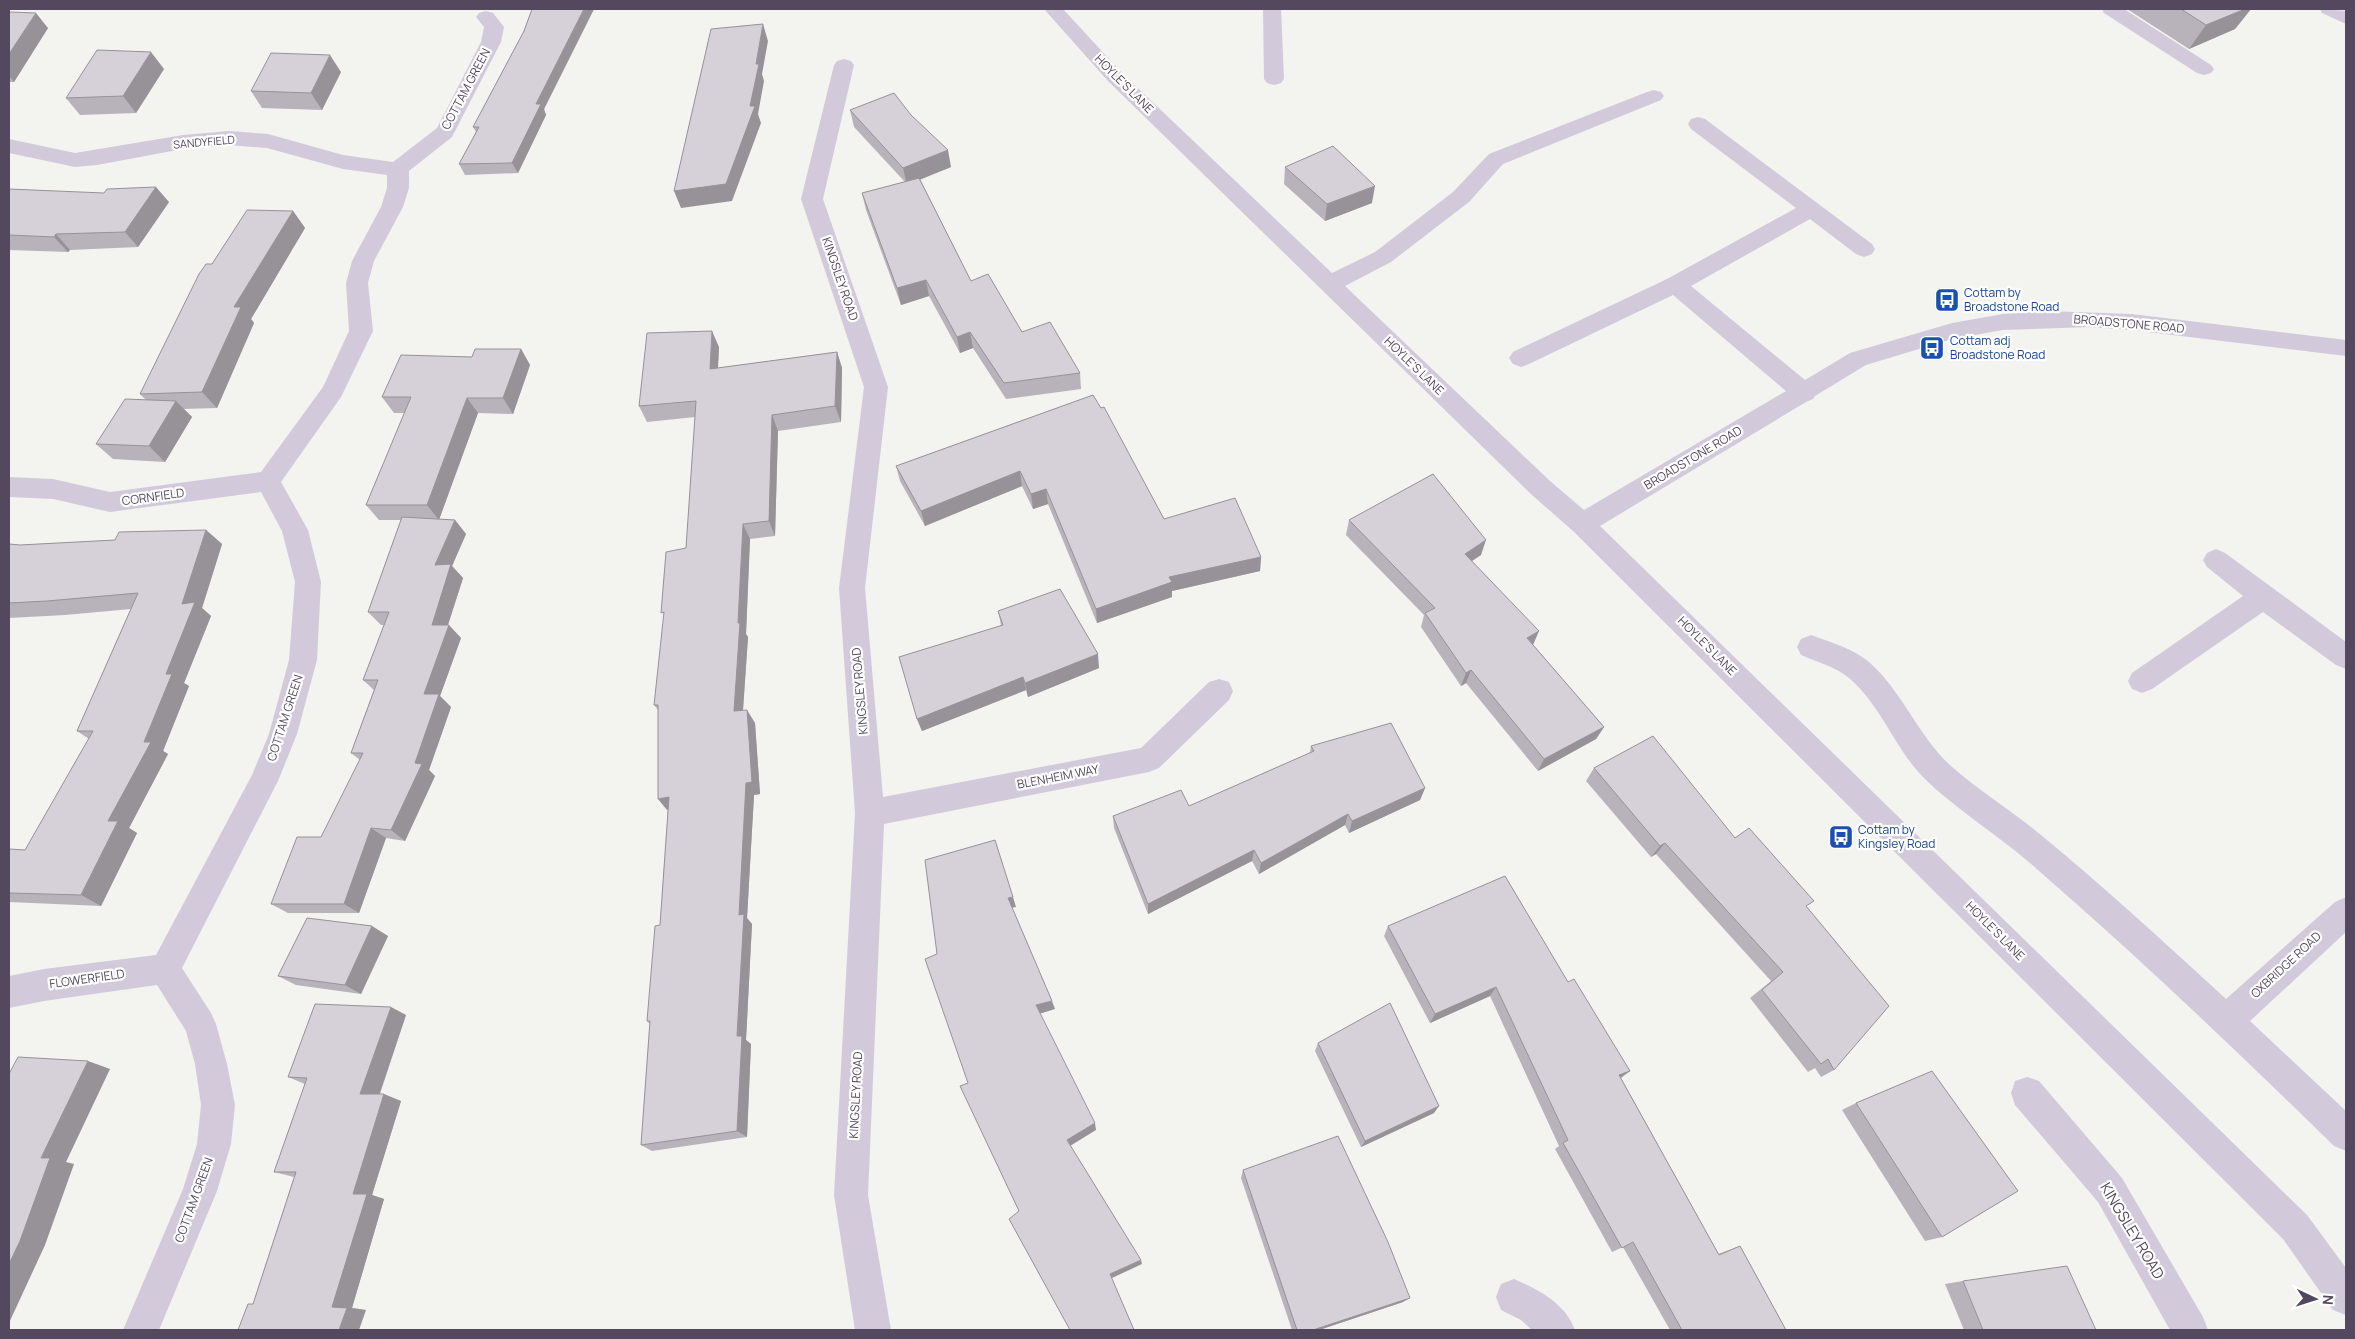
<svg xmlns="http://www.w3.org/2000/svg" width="2355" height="1339" viewBox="0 0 2355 1339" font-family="Manrope,sans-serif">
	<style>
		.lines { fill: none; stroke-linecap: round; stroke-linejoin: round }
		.minor { fill: #d2cada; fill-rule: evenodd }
		.wall { fill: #b8b3ba }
		.shaded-wall { fill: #969297 }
		.building { fill: #d6d0d8; stroke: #969297 }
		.labels { text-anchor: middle; stroke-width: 4.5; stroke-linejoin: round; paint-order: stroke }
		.far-street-label { font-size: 11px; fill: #53485e; stroke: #fff }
		.street-label { font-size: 12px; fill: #53485e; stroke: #fff }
		.transit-label { font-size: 12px; fill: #164399; stroke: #fff; text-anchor: start }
		.near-street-label { font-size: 15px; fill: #53485e; stroke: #fff }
	</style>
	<rect width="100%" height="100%" fill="#f3f3f0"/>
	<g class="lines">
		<g class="minor">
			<path d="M1044 9H1063L1122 73 1332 273 1375 252 1453 192 1489 154 1647 92 1654 90 1661 92 1664 96 1661 100 1503 164 1469 202 1391 262 1345 286 1550 481 1584 510 1786 391 1673 295 1529 364 1521 367 1513 364 1509 358 1513 352 1667 279 1796 208 1691 129 1688 124 1691 119 1698 117 1705 119 1872 244 1875 249 1872 254 1864 257 1856 254 1810 219 1691 286 1805 380 1850 353 1952 323 2003 314 2047 311 2132 314 2346 340V356L2132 330 2089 327 2003 330 1952 339 1866 365 1815 396 1813 399 1806 402 1600 526 2307 1215 2346 1268V1315L2333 1310 2283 1239 1573 531 1532 495 1108 81Z"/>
			<path d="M1263 9H1281L1284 79 1281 83 1274 85 1267 83 1264 79Z"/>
			<path d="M2102 9H2124L2211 65 2214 69 2211 73 2204 75 2197 73 2104 13Z"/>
			<path d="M2320 9 2346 11V24L2322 13Z"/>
			<path d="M486 11 493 13 504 27 501 42 452 137 409 171V188L403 207 374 261 368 283 373 331 341 397 281 482 308 530 321 582 317 660 297 734 278 781 182 968 211 1013 216 1024 227 1064 235 1105 231 1144 217 1191 159 1330H123L183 1189 197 1144 201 1105 195 1064 186 1031 157 985 44 1001 9 1008V976L44 969 156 955 252 775 269 734 289 660 295 582 282 531 261 492 110 512 53 499 9 497V477L53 479 110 492 261 472 323 387 349 331 346 283 352 261 381 207 387 188V175L343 169 267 148 229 145 183 149 97 165 75 167 9 153V139L75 153 183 135 229 131 268 134 343 155 393 162 437 128 481 42 484 27 476 17 479 13Z"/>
			<path d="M844 59 851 61 854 65 823 199 888 387 865 588 883 797 1141 748 1209 682 1219 679 1229 682 1233 691 1229 700 1159 768 1149 772 884 824 868 1195 891 1330H855L834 1195 855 813 839 588 864 387 801 199 834 65 837 61Z"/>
			<path d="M2216 549 2225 553 2346 642V669L2336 665 2263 612 2152 689 2142 693 2132 689 2128 681 2132 673 2243 596 2207 567 2203 560 2207 553Z"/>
			<path d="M1811 635C1830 642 1854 649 1869 662 1903 692 1918 736 1951 766 1978 790 2008 808 2036 831 2101 884 2164 942 2226 999L2335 902 2346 897V932L2250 1021 2346 1111V1151L2334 1146C2243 1057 2151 969 2055 885 2040 872 2025 858 2009 846 1982 825 1954 806 1929 783 1896 753 1883 707 1849 678 1836 667 1817 662 1801 655L1797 647 1801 639Z"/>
			<path d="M2027 1077 2039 1081 2122 1178 2203 1317 2208 1330H2170L2098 1202 2015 1105 2011 1093 2015 1081Z"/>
			<path d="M1514 1279C1539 1290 1565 1303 1575 1330H1532L1521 1320 1501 1310 1496 1297 1501 1284Z"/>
		</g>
	</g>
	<g class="wall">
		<path d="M532 9H594L544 109 546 115 518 173 465 175 459 164 476 132 473 127 524 31Z"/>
		<path d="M2127 9H2251L2235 29 2189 49Z"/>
		<path d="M9 12 48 28 14 82H9Z"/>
		<path d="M164 69 136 113 80 115 66 98Z"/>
		<path d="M341 72 322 110 262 108 251 91Z"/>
		<path d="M850 110 951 167 920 179 971 281 1022 332 1080 373 1081 389 1006 399 973 348 960 353 929 296 901 305 866 210 862 193 905 182 854 127Z"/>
		<path d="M1285 167 1372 203 1325 221 1284 184Z"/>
		<path d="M9 189 169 202 138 247 70 250 68 252 9 250Z"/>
		<path d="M293 211 305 228 251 319 254 323 217 408 184 409 192 417 165 462 113 459 96 444 146 400 140 394 212 264Z"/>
		<path d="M719 347 718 368 837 352 842 368 841 422 778 431 775 536 750 539 746 634 748 637 743 710 755 723 760 794 754 795 747 918 752 924 746 1040 751 1044 747 1137 652 1151 641 1145 650 1024 647 1021 660 925 668 810 658 710 654 705 686 548 695 417 647 422 639 406Z"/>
		<path d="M521 349 530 365 513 414 478 413 439 519 455 520 466 534 452 566 463 578 448 625 461 638 440 696 451 707 429 770 435 776 405 841 386 838 359 913H288L271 904 321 837 360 760 351 753 374 690 363 680 384 625H381L368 612 401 520H379L366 505 405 413H394L382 397 472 357Z"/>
		<path d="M1093 395 1164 519 1261 557 1260 571 1172 591V597L1097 623 1048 504 1033 509 1022 486 925 526 900 481 896 466Z"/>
		<path d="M1349 520 1481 555 1471 561 1533 645 1604 727 1596 739 1538 771 1466 683 1461 686 1421 627 1424 615 1346 535Z"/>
		<path d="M206 530 222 544 202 608 211 616 184 683 189 686 163 751 168 754 129 828 137 833 101 906 9 902V849L25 850 89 739 77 731 131 609 65 615 9 618V544L20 545 115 540Z"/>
		<path d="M998 611 1099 668 1028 697 1026 690 922 731 917 719 1001 625Z"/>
		<path d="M1311 746 1425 788 1420 800 1349 833 1345 825 1259 874 1252 861 1148 914 1114 828 1113 816 1189 806 1310 753Z"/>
		<path d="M1594 768 1735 838 1807 908 1834 1070 1821 1077 1815 1068 1808 1072 1750 998 1771 981 1656 854 1651 857 1586 781Z"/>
		<path d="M1388 926 1568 982 1630 1071 1621 1078 1718 1254 1740 1246 1786 1330H1670L1623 1247 1612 1252 1555 1149 1559 1146 1490 996 1430 1023 1384 936Z"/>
		<path d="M388 936 361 994 296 985 278 976Z"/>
		<path d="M406 1015 380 1094 401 1101 372 1195 384 1199 352 1308 366 1310 253 1304 294 1177 274 1172 305 1084 288 1077Z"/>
		<path d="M1318 1043 1434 1113 1361 1147 1315 1051Z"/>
		<path d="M1856 1103 1942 1237 1925 1241 1842 1110Z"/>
		<path d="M1243 1170 1403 1302 1319 1330H1292L1241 1178Z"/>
		<path d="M1963 1281 2096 1330H1964L1945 1284Z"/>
	</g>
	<g class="shaded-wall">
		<path d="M584 9H594L544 109 546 115 518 173 512 163 536 104Z"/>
		<path d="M2245 9H2251L2235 29 2189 49 2206 25Z"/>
		<path d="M36 13 48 28 14 82 9 76V54Z"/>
		<path d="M763 24 768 41 762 74 764 81 758 114 761 123 732 201 681 208 674 191 756 64Z"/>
		<path d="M151 52 164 69 136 113 123 96Z"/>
		<path d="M330 55 341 72 322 110 311 93Z"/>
		<path d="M948 150 951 167 907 185 903 168Z"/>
		<path d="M1375 186 1372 203 1325 221 1327 204Z"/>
		<path d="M156 187 169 202 138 247 125 232Z"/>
		<path d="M293 211 305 228 251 319 254 323 217 408 202 392 234 307Z"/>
		<path d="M56 234 70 250 68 252 54 237Z"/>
		<path d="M926 280 929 296 901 305 897 288Z"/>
		<path d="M712 331 719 347 717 385 710 369Z"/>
		<path d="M970 332 973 348 960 353 957 337Z"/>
		<path d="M521 349 530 365 513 414 503 398Z"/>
		<path d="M837 352 842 368 841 422 835 406Z"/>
		<path d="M467 398 478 413 439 520 427 505Z"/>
		<path d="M176 401 192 417 165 462 149 446Z"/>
		<path d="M772 415 778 431 775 536 769 521Z"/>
		<path d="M1020 471 1022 486 925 526 921 511Z"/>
		<path d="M1046 489 1048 504 1033 509 1031 494Z"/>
		<path d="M455 520 466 534 452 566 463 578 444 637 449 625 461 638 440 696 451 707 429 770 435 776 405 841 391 830 415 763 424 694 432 625 435 565Z"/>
		<path d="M743 524 750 539 746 634 748 637 742 724 734 711Z"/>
		<path d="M206 530 222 544 202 608 211 616 184 683 189 686 163 751 168 754 129 828 137 833 101 906 81 895 108 821 144 742 166 674 182 604Z"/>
		<path d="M1486 540 1481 555 1460 569 1465 554Z"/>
		<path d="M1261 557 1260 571 1172 591V597L1097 623 1096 609 1169 577Z"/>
		<path d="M1539 631 1533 645 1527 638Z"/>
		<path d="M1098 654 1099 668 1028 697 1025 683Z"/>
		<path d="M1471 670 1466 683 1461 686 1466 673Z"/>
		<path d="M1023 677 1026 690 922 731 917 719Z"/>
		<path d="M747 710 755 723 760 794 754 795 747 918 752 924 746 1040 751 1044 747 1137 737 1131V1036L739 915Z"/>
		<path d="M1604 727 1596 739 1538 771 1544 759Z"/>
		<path d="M1425 788 1420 800 1349 833 1352 821Z"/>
		<path d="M669 797 678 809 667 810 658 799Z"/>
		<path d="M1348 814 1345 825 1259 874 1261 863Z"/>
		<path d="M371 828 386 838 359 913 344 904Z"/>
		<path d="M1665 843 1656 854 1651 857 1660 846Z"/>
		<path d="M1254 850 1252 861 1148 914V904Z"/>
		<path d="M1013 897 1016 907 1011 908 1008 898Z"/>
		<path d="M372 926 388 936 361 994 345 985Z"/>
		<path d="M1496 987 1490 996 1430 1023 1435 1014Z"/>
		<path d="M1052 1001 1055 1009 1039 1014 1036 1005Z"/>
		<path d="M391 1007 406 1015 377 1101 360 1094Z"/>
		<path d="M88 1061 110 1069 66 1162 74 1164 45 1245 9 1323V1264L41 1158Z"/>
		<path d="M1630 1071 1620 1078 1619 1075Z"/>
		<path d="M384 1094 401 1101 372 1195 384 1199 352 1308 366 1310 359 1330H339L332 1307 353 1194Z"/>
		<path d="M1439 1106 1434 1113 1361 1147 1365 1141Z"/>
		<path d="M1095 1123 1096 1130 1070 1146 1067 1140Z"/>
		<path d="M1141 1260 1142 1264 1112 1278 1110 1274Z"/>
		<path d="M1410 1298 1403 1302 1319 1330H1313Z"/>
	</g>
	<g class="building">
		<path d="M532 9H584L536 104H541L512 163 459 164 479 127H473L524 31Z"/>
		<path d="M2181 9H2245L2206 25Z"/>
		<path d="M9 12 36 13 9 54Z"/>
		<path d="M763 24 756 64H759L750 106H755L726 184 674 191 711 29Z"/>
		<path d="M97 50 151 52 123 96 66 98Z"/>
		<path d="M271 53 330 55 311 93 251 91Z"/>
		<path d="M894 93 911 115 948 150 903 168 850 110Z"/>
		<path d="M1333 146 1375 186 1327 204 1285 167Z"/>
		<path d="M919 178 971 281 988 274 1022 332 1050 322 1080 373 1004 383 970 332 957 337 926 280 897 288 862 193Z"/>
		<path d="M156 187 125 232 56 234 54 237 9 235V189L104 193 107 189Z"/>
		<path d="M247 210 293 211 234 307H241L202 392 140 394 199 274 206 264H212Z"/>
		<path d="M712 331 710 369 837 352 835 406 772 415 769 521 743 524 738 623H740L734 711 747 710 752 782 746 783 739 915 744 914 737 1036H742L737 1131 641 1145 650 1021H647L655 926 660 925 669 797 658 799V705H654L664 612 661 613 666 552 686 548 696 401 639 406 647 333Z"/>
		<path d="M475 349H521L503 398H467L427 505H366L411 397H382L401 355 472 357Z"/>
		<path d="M1093 395 1101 408 1104 407 1164 519 1235 498 1261 557 1169 577 1172 582 1096 609 1046 489 1031 494 1020 471 921 511 896 466Z"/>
		<path d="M125 399 176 401 149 446 96 444Z"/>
		<path d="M1433 474 1486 540 1465 554 1539 631 1527 638 1604 727 1544 759 1471 670 1466 673 1425 613 1435 608 1349 520Z"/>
		<path d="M402 517 455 520 435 565 451 564 432 625H449L424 694H439L415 763 422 764 391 830 371 828 344 904H271L297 837H321L363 753H351L378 680H363L389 612H368Z"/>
		<path d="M206 530 182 604 195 602 166 674H172L144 742H151L108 821H118L81 895 9 893V849L25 850 93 731H77L138 593 47 601 9 603V544L20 545 115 540 119 532Z"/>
		<path d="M1060 589 1098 654 1025 683 1023 677 917 719 899 657 1003 625 998 611Z"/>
		<path d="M1391 723 1425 788 1352 821 1348 814 1261 863 1254 850 1148 904 1113 816 1181 790 1189 806 1314 751 1311 746Z"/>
		<path d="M1653 736 1735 838 1749 828 1814 901 1806 906 1889 1006 1834 1070 1828 1059 1821 1064 1762 990 1783 972 1665 843 1660 846 1594 768Z"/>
		<path d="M995 840 1013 897 1008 898 1052 1001 1036 1005 1095 1123 1067 1140 1141 1260 1110 1274 1134 1330H1070L1009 1219 1019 1211 960 1086 968 1083 925 959 937 954 925 860Z"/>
		<path d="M1505 876 1568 982 1574 979 1630 1071 1619 1075 1719 1255 1740 1246 1786 1330H1682L1633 1242 1622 1248 1563 1143 1568 1140 1496 987 1435 1014 1388 926Z"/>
		<path d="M307 918 372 926 345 985 278 976Z"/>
		<path d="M1390 1003 1439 1106 1365 1141 1318 1043Z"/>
		<path d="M315 1004 391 1007 360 1094H384L353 1194H367L332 1307 347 1308 339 1330H238L248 1304H253L296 1172H274L307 1078 288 1077Z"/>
		<path d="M18 1057 88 1061 41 1158H50L20 1241 9 1264V1074Z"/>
		<path d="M1932 1071 2018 1191 1942 1237 1856 1103Z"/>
		<path d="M1338 1136 1388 1242 1410 1298 1313 1330H1297L1243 1170Z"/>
		<path d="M2067 1266 2096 1330H1983L1963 1281Z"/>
	</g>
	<defs>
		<symbol id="bus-square" viewBox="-11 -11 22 22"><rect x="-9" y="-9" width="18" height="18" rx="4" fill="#1a4fb4" stroke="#fff"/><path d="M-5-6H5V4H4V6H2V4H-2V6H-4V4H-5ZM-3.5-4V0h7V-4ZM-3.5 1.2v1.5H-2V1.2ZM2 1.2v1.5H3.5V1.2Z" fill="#fff"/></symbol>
	</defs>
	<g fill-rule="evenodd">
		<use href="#bus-square" x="1933" y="286" width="28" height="28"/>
		<use href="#bus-square" x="1918" y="334" width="28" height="28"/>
		<use href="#bus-square" x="1827" y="823" width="28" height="28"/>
	</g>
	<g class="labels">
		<g class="far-street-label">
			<text transform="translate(204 142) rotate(-5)" y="4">SANDYFIELD</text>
		</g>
		<g class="street-label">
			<text transform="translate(1124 84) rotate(45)" y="4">HOYLE'S LANE</text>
			<text transform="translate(466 89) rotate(-62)" y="4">COTTAM GREEN</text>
			<text transform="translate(840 279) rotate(71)" y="4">KINGSLEY ROAD</text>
			<text transform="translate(2129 324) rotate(5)" y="4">BROADSTONE ROAD</text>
			<text transform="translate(1414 366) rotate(44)" y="4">HOYLE'S LANE</text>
			<text transform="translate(1693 458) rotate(-31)" y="4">BROADSTONE ROAD</text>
			<text transform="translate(153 497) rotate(-8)" y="4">CORNFIELD</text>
			<text transform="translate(1707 646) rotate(45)" y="4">HOYLE'S LANE</text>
			<text transform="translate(860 691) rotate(-95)" y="4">KINGSLEY ROAD</text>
			<text transform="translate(285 718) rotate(-72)" y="4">COTTAM GREEN</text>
			<text transform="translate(1058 777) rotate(-11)" y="4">BLENHEIM WAY</text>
			<text transform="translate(1995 931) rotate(45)" y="4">HOYLE'S LANE</text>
			<text transform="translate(2286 965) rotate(-43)" y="4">OXBRIDGE ROAD</text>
			<text transform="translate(87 979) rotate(-8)" y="4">FLOWERFIELD</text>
			<text transform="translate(856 1095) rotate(-87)" y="4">KINGSLEY ROAD</text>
			<text transform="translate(194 1200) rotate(-70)" y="4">COTTAM GREEN</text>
		</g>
		<g class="transit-label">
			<text x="1964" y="297">Cottam by<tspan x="1964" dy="14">Broadstone Road</tspan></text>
			<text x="1950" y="345">Cottam adj<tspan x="1950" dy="14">Broadstone Road</tspan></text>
			<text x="1858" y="834">Cottam by<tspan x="1858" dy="14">Kingsley Road</tspan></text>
		</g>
		<g class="near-street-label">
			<text transform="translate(2132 1231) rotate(59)" y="5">KINGSLEY ROAD</text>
		</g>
	</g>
	<rect width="2355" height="1339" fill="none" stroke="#53485e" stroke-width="20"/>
	<g transform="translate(2315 1299) rotate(94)" stroke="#ffffff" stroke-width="4" paint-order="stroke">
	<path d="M0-4L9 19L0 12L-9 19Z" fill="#53485e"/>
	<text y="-8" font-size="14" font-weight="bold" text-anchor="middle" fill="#53485e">N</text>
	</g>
</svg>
